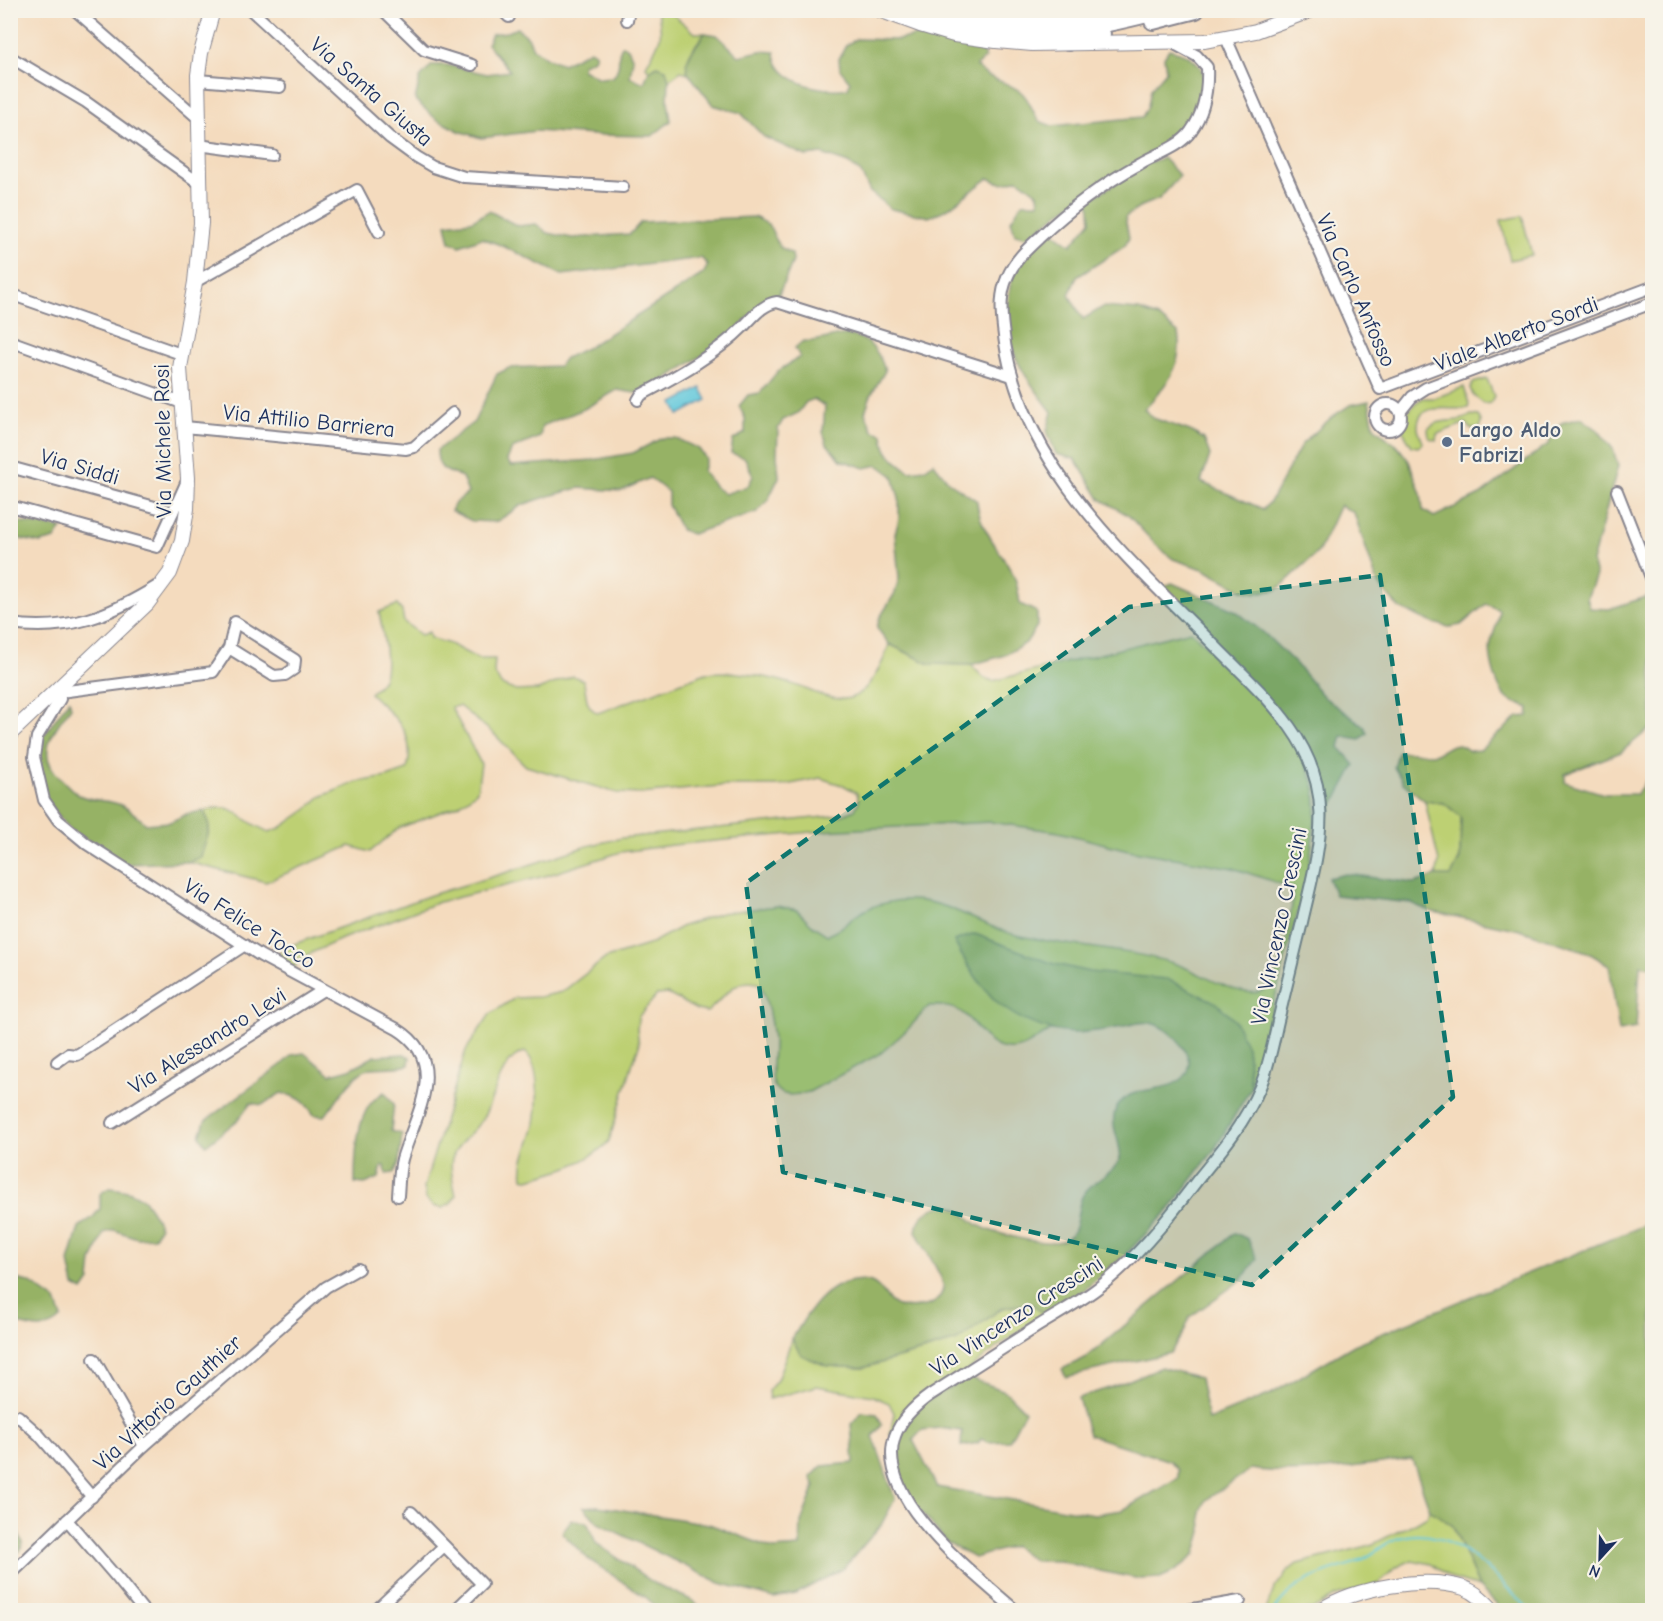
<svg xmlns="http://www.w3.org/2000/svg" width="1663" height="1621" viewBox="0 0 1663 1621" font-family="'Comic Neue',sans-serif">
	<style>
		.green { fill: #bdd073; stroke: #6c8068; stroke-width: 1.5 }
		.forest { fill: #96b265; stroke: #587062; stroke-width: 1.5 }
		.water { fill: #60c8db; stroke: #3e7c9c; stroke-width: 1.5 }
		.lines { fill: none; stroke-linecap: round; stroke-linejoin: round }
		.stream { stroke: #60c8db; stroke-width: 2 }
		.minor-casing { stroke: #88858e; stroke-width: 14 }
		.tertiary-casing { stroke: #88858e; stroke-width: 16 }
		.trunk-casing { stroke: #88858e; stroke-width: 20 }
		.minor { stroke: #fff; stroke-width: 10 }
		.tertiary { stroke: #fff; stroke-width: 14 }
		.trunk { stroke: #fff; stroke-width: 16 }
		.marked { fill: #0f766e; fill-opacity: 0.2; stroke: #0f766e; stroke-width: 4.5; stroke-dasharray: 12 8; stroke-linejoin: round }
		.service-dot { fill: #5c6f8a; stroke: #f7f3e8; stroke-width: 2 }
		.labels { text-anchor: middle; stroke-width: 4.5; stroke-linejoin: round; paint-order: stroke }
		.street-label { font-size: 22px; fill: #1b2f5e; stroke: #f7f3e8 }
		.service-label { font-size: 22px; font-weight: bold; fill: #4e5e75; stroke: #f7f3e8; text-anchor: start }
	</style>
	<rect width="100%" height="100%" fill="#f7f3e8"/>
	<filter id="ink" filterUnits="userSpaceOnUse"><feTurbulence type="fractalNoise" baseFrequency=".0167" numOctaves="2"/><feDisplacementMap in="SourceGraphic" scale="12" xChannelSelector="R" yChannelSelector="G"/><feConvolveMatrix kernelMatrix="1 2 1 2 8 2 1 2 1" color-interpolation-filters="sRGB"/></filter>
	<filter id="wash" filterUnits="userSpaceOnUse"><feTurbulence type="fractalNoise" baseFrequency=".008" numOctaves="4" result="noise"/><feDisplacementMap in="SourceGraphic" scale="24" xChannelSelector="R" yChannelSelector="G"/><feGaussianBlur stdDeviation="1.35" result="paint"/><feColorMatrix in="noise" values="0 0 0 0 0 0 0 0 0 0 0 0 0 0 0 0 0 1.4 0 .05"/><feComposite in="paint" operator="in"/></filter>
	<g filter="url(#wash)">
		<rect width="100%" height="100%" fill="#f4dbbe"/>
		<g class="green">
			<path d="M657 11H669L695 33H705C695 46 684 56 688 73L681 71 669 80 665 69 657 66 649 71 646 66C659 41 665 39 657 11Z"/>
			<path d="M1522 216 1532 255 1510 260 1501 220Z"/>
			<path d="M1487 379 1494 396 1491 403 1484 404 1473 395 1470 388 1473 383Z"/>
			<path d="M1464 387 1469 404 1468 408C1451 412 1416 399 1418 429 1419 434 1422 439 1423 443L1418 447 1412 446 1402 430 1406 415 1415 403 1423 398H1435Z"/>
			<path d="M1471 415 1478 416C1482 420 1482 425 1478 429H1470L1466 423 1437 434 1436 440 1429 438 1428 429C1440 416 1459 425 1471 415Z"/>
			<path d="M397 605 402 611 404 622 421 635 429 632 430 638 450 644 478 659H495L494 672 501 685 516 691 538 690 573 676 583 680C588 694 583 706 598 713L706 673C734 670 765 676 792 684 809 689 831 703 850 698 869 693 884 662 889 644L930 664 971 665 984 678 993 681 1191 631 1275 714 1293 737 1307 766 1315 788 1316 812 1308 874 1251 1088 1247 1047 1089 972 1051 963 975 934 954 941C969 972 992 1001 1021 1018 1031 1024 1042 1026 1052 1030 1040 1035 1028 1048 1014 1049 990 1052 980 1029 965 1015 956 1007 941 1005 929 1006L908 1029 881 1053 809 1092C799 1094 785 1098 777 1090 768 1081 774 1053 773 1039 771 1022 768 1000 760 984 735 975 725 997 707 1012L697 1010 668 994 657 995 639 1016 637 1029 639 1046 633 1062 609 1141C590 1163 555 1172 528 1179L523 1178C520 1159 532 1142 535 1124 538 1105 541 1065 525 1052 501 1056 494 1100 483 1118 474 1133 457 1142 452 1159 449 1170 454 1185 456 1196L450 1204 442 1208 433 1206 426 1199 424 1187 466 1050 490 1014 515 998 539 997 562 992 606 958 648 945 683 926 721 913 777 906 797 910 813 926 827 935C840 931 846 923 857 915 874 903 900 898 922 901 955 905 984 927 1016 935 1068 947 1122 948 1173 963 1197 970 1234 997 1259 992 1283 987 1293 910 1293 888L1233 868 1128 850 1059 832 990 822 822 831 672 845 621 852 545 876 439 902 344 938 298 959 295 968H285L275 958 283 949 297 943 431 895 508 872 587 846 622 838 843 815 855 810 859 801 857 793 845 786 820 778 781 786H720L640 794 617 793 526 766 493 733 459 706 451 707 481 764 477 791 459 805 399 828 370 852 350 846 266 882 188 862 201 857C205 838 216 829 203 811 227 805 228 806 247 820 253 825 261 828 269 832L280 828 306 810 320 797 357 782 387 777 407 770C417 732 394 717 370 693 375 689 380 684 383 679 390 665 382 628 379 612Z"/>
			<path d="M1425 801 1444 803 1461 817 1460 858 1451 877 1436 876 1439 862Z"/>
			<path d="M1031 1303 1043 1314 988 1354 893 1435H890L894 1413 889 1403 873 1396 817 1386 769 1399 768 1391 777 1380 792 1339 802 1355 827 1366 863 1368 957 1341 1002 1308Z"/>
			<path d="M1430 1510 1453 1526 1479 1587 1453 1579 1431 1564 1412 1560 1395 1568 1378 1584 1336 1596 1312 1610H1266L1274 1589 1287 1572 1297 1564 1371 1545 1417 1522 1427 1516Z"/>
		</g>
		<g class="forest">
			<path d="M517 28 528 37 533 48 547 58 563 64 590 50 596 54 594 59 583 64 582 69 599 78 613 77C624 63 614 56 623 45L628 48 633 59 630 77 644 83 649 71 657 66 666 69 669 80 668 101 671 121 652 136 594 135 536 131 481 138 459 131 436 119 415 100 420 78 432 65H447L487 74 510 71 487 44 492 34 507 32Z"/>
			<path d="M705 33 717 35 739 56 760 51 775 52C777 83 823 93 848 88L850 82 840 69 839 59 846 45 856 39 897 40 915 36 981 49 985 58 976 66C990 81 1005 80 1021 92 1029 98 1033 113 1039 121L1052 126 1142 117 1148 106 1151 89 1166 71 1164 57 1169 49C1180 52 1190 55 1198 64 1214 82 1197 118 1183 133L1079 198 1027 237 1015 234 1011 220 1022 203H1039L1038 194 1018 179C1006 183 1000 185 989 178L947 209 929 217 891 209 870 192 861 173 848 163 822 154 806 156 764 137 741 113 713 105 688 73 686 63 692 51Z"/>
			<path d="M1163 158 1180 176 1159 199 1142 206 1125 217 1129 238 1125 246 1077 277 1069 295 1083 319 1103 307 1139 310 1158 317 1178 333C1184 366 1166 386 1144 409L1153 418 1190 431 1204 439 1210 455 1201 482 1263 509 1270 502 1302 444 1333 416 1350 405 1369 401 1374 427 1399 448 1409 461 1421 494 1423 510 1434 517 1480 495 1548 444 1561 423 1581 418 1598 430 1613 449 1618 466 1592 562 1596 575 1587 598 1590 608 1609 609 1652 595V727L1621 752 1565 774V782L1604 794H1637L1652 772V967L1640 965 1636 1028 1619 1031 1609 965 1587 952 1520 930 1429 911 1411 903 1335 895 1328 878 1346 874 1414 883 1436 876H1451L1460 858 1461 817 1444 803 1425 801 1403 783 1394 767 1398 753C1414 749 1418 754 1431 754 1449 753 1450 735 1469 751L1480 750 1518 717 1528 716 1529 708C1522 705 1513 703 1508 699 1496 690 1488 656 1491 642 1494 630 1499 623 1499 610L1486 604 1461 625 1449 627 1433 623 1399 608 1378 584 1354 513 1340 505 1319 551 1277 590 1255 593 1242 590 1203 569 1173 559 1155 544 1128 515 1100 499 1075 459 1056 454 1047 431 1052 412C1022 372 1001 348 1009 295 1010 284 1014 268 1021 259 1029 249 1042 240 1052 231L1071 245 1091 221 1089 200 1147 163Z"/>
			<path d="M489 211 518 226 536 224 548 233 572 238 630 234 641 222 754 217 768 224 780 247 792 254 793 261 778 296 766 299 728 339 653 387 635 393 617 390 584 409 542 426 540 437 512 449 507 460 511 466 593 460 633 453 662 438H675L699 449 706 459 703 471 715 487 725 494 748 486 753 476 745 458 731 453 733 440 745 433V418L739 406 748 395 760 393 778 371 800 357 795 348 803 341C816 342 824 339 836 336 863 331 879 348 885 371L871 395 865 412 873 431 883 434C884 455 894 459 909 471L925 469 933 462 949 482 977 501C978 529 1003 552 1014 577 1018 586 1019 595 1020 604L1037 612V626L1026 643 1005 655 971 665 930 664 889 644 877 628 879 619 895 593 899 578 895 534 899 519V498L893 476 878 465 865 468 841 460 827 444 823 432 825 406 814 399 806 402 798 413 783 420 778 429 777 455 779 477 768 500 757 512 692 534 681 530 668 505V492L650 478 621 491 579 488 549 496 522 505 496 522 472 521 451 511 455 503 468 493 462 477C445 471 437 470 437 450L474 422 497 374 509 368 559 366 565 358 590 346 703 274 708 265 701 258 562 275 503 246 482 238 460 246 450 242 446 224 471 221Z"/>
			<path d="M10 521H11L62 528 55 539 40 543 11 537Z"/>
			<path d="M1172 583 1236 611 1264 633 1296 664 1324 697 1364 726 1367 733 1360 739 1342 736 1339 747 1355 765 1328 815 1325 810 1321 778 1313 757 1163 587Z"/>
			<path d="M69 700 71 707C53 731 34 754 61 779 67 784 72 791 79 795 91 801 103 800 115 803 127 806 137 816 146 824L170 822 187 814 203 811C216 829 205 838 201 857L188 862 128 864 120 862 70 829 46 801 37 755 39 742Z"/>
			<path d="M975 934 1051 963 1089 972 1167 979 1217 1003 1235 1021 1247 1047 1251 1088 1214 1150 1169 1210 1123 1257 1083 1291 1053 1311 1043 1314 1031 1303 1002 1308 957 1341 863 1368 827 1366 801 1355 792 1339C807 1314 822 1286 853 1281 859 1280 866 1279 871 1282 883 1286 885 1302 898 1306 908 1309 919 1308 929 1305 938 1302 944 1293 943 1284 942 1275 921 1243 916 1231 918 1214 936 1203 952 1207 961 1209 970 1220 978 1225 994 1234 1044 1246 1061 1241 1082 1235 1074 1210 1083 1195 1091 1180 1117 1173 1120 1158 1122 1141 1108 1125 1116 1109 1128 1083 1164 1095 1183 1078 1202 1060 1171 1029 1154 1024 1137 1019 1122 1029 1105 1030 1095 1031 1084 1033 1073 1033 1048 1032 1018 1020 999 1004 982 989 964 960 954 941Z"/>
			<path d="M304 1053 331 1074 350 1069 375 1056 404 1054 410 1057 409 1065C396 1068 384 1067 371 1068 355 1070 335 1103 325 1116L314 1115C304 1100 299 1097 281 1093L262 1105 251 1103 238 1120 206 1145 200 1136 205 1121 281 1065 292 1055Z"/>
			<path d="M384 1092 394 1104 391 1131 402 1134 399 1163 394 1173 386 1174 385 1166H382L379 1178 365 1184 355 1183C355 1159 356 1118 373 1101 376 1097 381 1095 384 1092Z"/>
			<path d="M109 1188C140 1190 148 1200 160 1227L154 1237 137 1238 114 1230 104 1233 92 1261 90 1281 83 1291 74 1286 69 1262 79 1227 93 1217 100 1209V1194Z"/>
			<path d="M1652 1222V1610H1502L1479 1587 1453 1526 1430 1510 1412 1459C1359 1465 1304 1477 1251 1469L1206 1500 1201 1512 1202 1532 1195 1555 1175 1571 1160 1578 1140 1579 1095 1570 1060 1561H1035L1014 1546 974 1558 947 1543 905 1492 897 1465 895 1442 903 1426 923 1403 968 1377 1005 1391 1025 1411 1009 1441 988 1442 981 1439 978 1443 961 1446 962 1431 939 1428 922 1430 913 1440 937 1487 1094 1514 1123 1510 1178 1478V1470L1170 1461 1089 1435 1078 1398 1115 1386 1161 1367 1200 1378 1208 1420 1271 1394 1354 1345Z"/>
			<path d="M1235 1233 1248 1239 1257 1259 1241 1280 1190 1317 1184 1332 1170 1353 1066 1377 1062 1369 1087 1357Z"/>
			<path d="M11 1278 29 1282 56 1301 62 1318C46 1334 30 1327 11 1322Z"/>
			<path d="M862 1412 877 1414 882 1425 873 1436 895 1499 881 1525 843 1569 796 1594 774 1598 720 1583 598 1523 584 1507 598 1506 709 1524 774 1549 800 1547 801 1522 815 1486 811 1477 822 1466 854 1463 851 1424Z"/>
			<path d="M11 1513C16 1523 17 1533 23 1543L20 1551 11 1553Z"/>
			<path d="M571 1520 587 1522 596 1543 654 1583 691 1600 704 1610H659L647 1598 588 1559 562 1533Z"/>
		</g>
		<path class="water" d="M701 388 707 400 679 415 673 403Z"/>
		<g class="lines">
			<path class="stream" d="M1275 1610C1291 1582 1322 1573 1352 1564 1371 1558 1380 1545 1396 1539 1451 1519 1495 1578 1530 1610"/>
		</g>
	</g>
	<g filter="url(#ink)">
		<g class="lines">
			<defs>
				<g id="minor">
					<path d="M75 10 198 118"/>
					<path d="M251 10 390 138 416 157 433 167 464 177 623 187"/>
					<path d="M383 10 424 50 472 65"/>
					<path d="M502 10 509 17"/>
					<path d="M627 20 629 10"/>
					<path d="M1226 38 1380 389 1652 287"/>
					<path d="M10 57 86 102 199 183"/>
					<path d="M198 80 280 87"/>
					<path d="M198 145 272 155"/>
					<path d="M195 282 357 190 379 232"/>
					<path d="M10 294 181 354"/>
					<path d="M10 341 182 403"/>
					<path d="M638 400 641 395C677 376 715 355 744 326 754 316 763 304 777 302L1012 376"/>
					<circle cx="1388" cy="417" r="13"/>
					<path d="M1400 412 1412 397 1426 388 1652 303"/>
					<path d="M185 427 406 449 414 447 453 413"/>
					<path d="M10 467 173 512 187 481"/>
					<path d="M1617 491 1652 580"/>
					<path d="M10 506 157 547 173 512"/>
					<path d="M10 624C70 632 109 616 159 585"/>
					<path d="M59 687 60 699 37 737 34 757 44 800 58 820 87 844 261 956 397 1029C451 1062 415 1115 402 1159 399 1171 399 1184 398 1196"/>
					<path d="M60 692 213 672 229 648 235 622 295 660 294 669 285 675 274 676 229 648"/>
					<path d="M57 1062 68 1054 77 1055 245 945"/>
					<path d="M112 1123 323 990"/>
					<path d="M94 1359 144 1446"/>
					<path d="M18 1416 39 1435 92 1497"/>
					<path d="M411 1512 482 1584 455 1610"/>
					<path d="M67 1520 118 1579 143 1610"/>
					<path d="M10 1575 144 1446 326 1287 358 1269"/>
					<path d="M376 1610 444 1546"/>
					<path d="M1015 1610C976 1575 873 1498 895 1436 901 1419 916 1405 930 1395 966 1372 1002 1349 1038 1326 1064 1310 1092 1295 1115 1274 1147 1246 1173 1212 1199 1178 1222 1150 1246 1121 1260 1087 1269 1066 1273 1043 1278 1021 1286 988 1294 955 1302 922 1319 848 1338 794 1290 727 1270 699 1245 676 1221 652 1130 559 1017 466 1003 328 1001 311 1000 294 1007 278 1014 261 1026 250 1039 238 1070 208 1103 184 1141 163 1156 154 1180 147 1191 131 1204 113 1208 89 1207 67L1197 56 1173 43"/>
					<path d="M1187 1610 1240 1601"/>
				</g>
				<g id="tertiary">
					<path d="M879 10 920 25 954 35 996 41 1032 44 1205 41 1256 31 1312 10"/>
					<path d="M10 734 147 604 170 573 182 541 187 509 188 478 180 368 195 282 201 223 198 75 201 53 213 10"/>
					<path d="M1321 1610C1354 1588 1425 1575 1464 1588 1476 1592 1485 1602 1493 1610"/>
				</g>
				<g id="trunk">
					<path d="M915 10C966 27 1023 34 1076 28 1106 25 1135 17 1163 10"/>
					<path d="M965 10C1013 18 1062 20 1110 10"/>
					<path d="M1153 21 1196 10"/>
					<path d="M1068 42 1102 34"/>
				</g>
			</defs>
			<use href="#minor" class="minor-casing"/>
			<use href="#tertiary" class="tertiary-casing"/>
			<use href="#trunk" class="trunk-casing"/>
			<use href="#minor" class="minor"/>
			<use href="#tertiary" class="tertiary"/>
			<use href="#trunk" class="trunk"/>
		</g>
	</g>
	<path class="marked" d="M1380 575 1453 1097 1252 1285 783 1172 746 883 1129 607Z"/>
	<circle class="service-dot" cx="1447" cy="442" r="6"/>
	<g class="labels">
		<g class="street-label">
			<text transform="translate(372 91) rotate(41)" y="8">Via Santa Giusta</text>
			<text transform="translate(1357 290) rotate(66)" y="8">Via Carlo Anfosso</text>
			<text transform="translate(1516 333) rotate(-21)" y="8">Viale Alberto Sordi</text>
			<text transform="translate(309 420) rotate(6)" y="8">Via Attilio Barriera</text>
			<text transform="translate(162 441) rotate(-91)" y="8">Via Michele Rosi</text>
			<text transform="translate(80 466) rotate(16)" y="8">Via Siddi</text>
			<text transform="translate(250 923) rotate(32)" y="8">Via Felice Tocco</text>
			<text transform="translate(1278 926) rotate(-78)" y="8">Via Vincenzo Crescini</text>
			<text transform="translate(207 1040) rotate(-32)" y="8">Via Alessandro Levi</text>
			<text transform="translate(1016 1315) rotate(-33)" y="8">Via Vincenzo Crescini</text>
			<text transform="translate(167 1402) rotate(-42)" y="8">Via Vittorio Gauthier</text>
		</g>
		<g class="service-label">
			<text x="1459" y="437">Largo Aldo<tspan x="1459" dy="25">Fabrizi</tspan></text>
		</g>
	</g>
	<rect width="1663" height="1621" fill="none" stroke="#f7f3e8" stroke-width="36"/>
	<g transform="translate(1600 1558) rotate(202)" stroke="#f7f3e8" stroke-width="4.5" paint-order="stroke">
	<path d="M0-4.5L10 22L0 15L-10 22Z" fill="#1b2f5e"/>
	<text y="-9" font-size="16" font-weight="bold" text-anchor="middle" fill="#1b2f5e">N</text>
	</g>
</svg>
